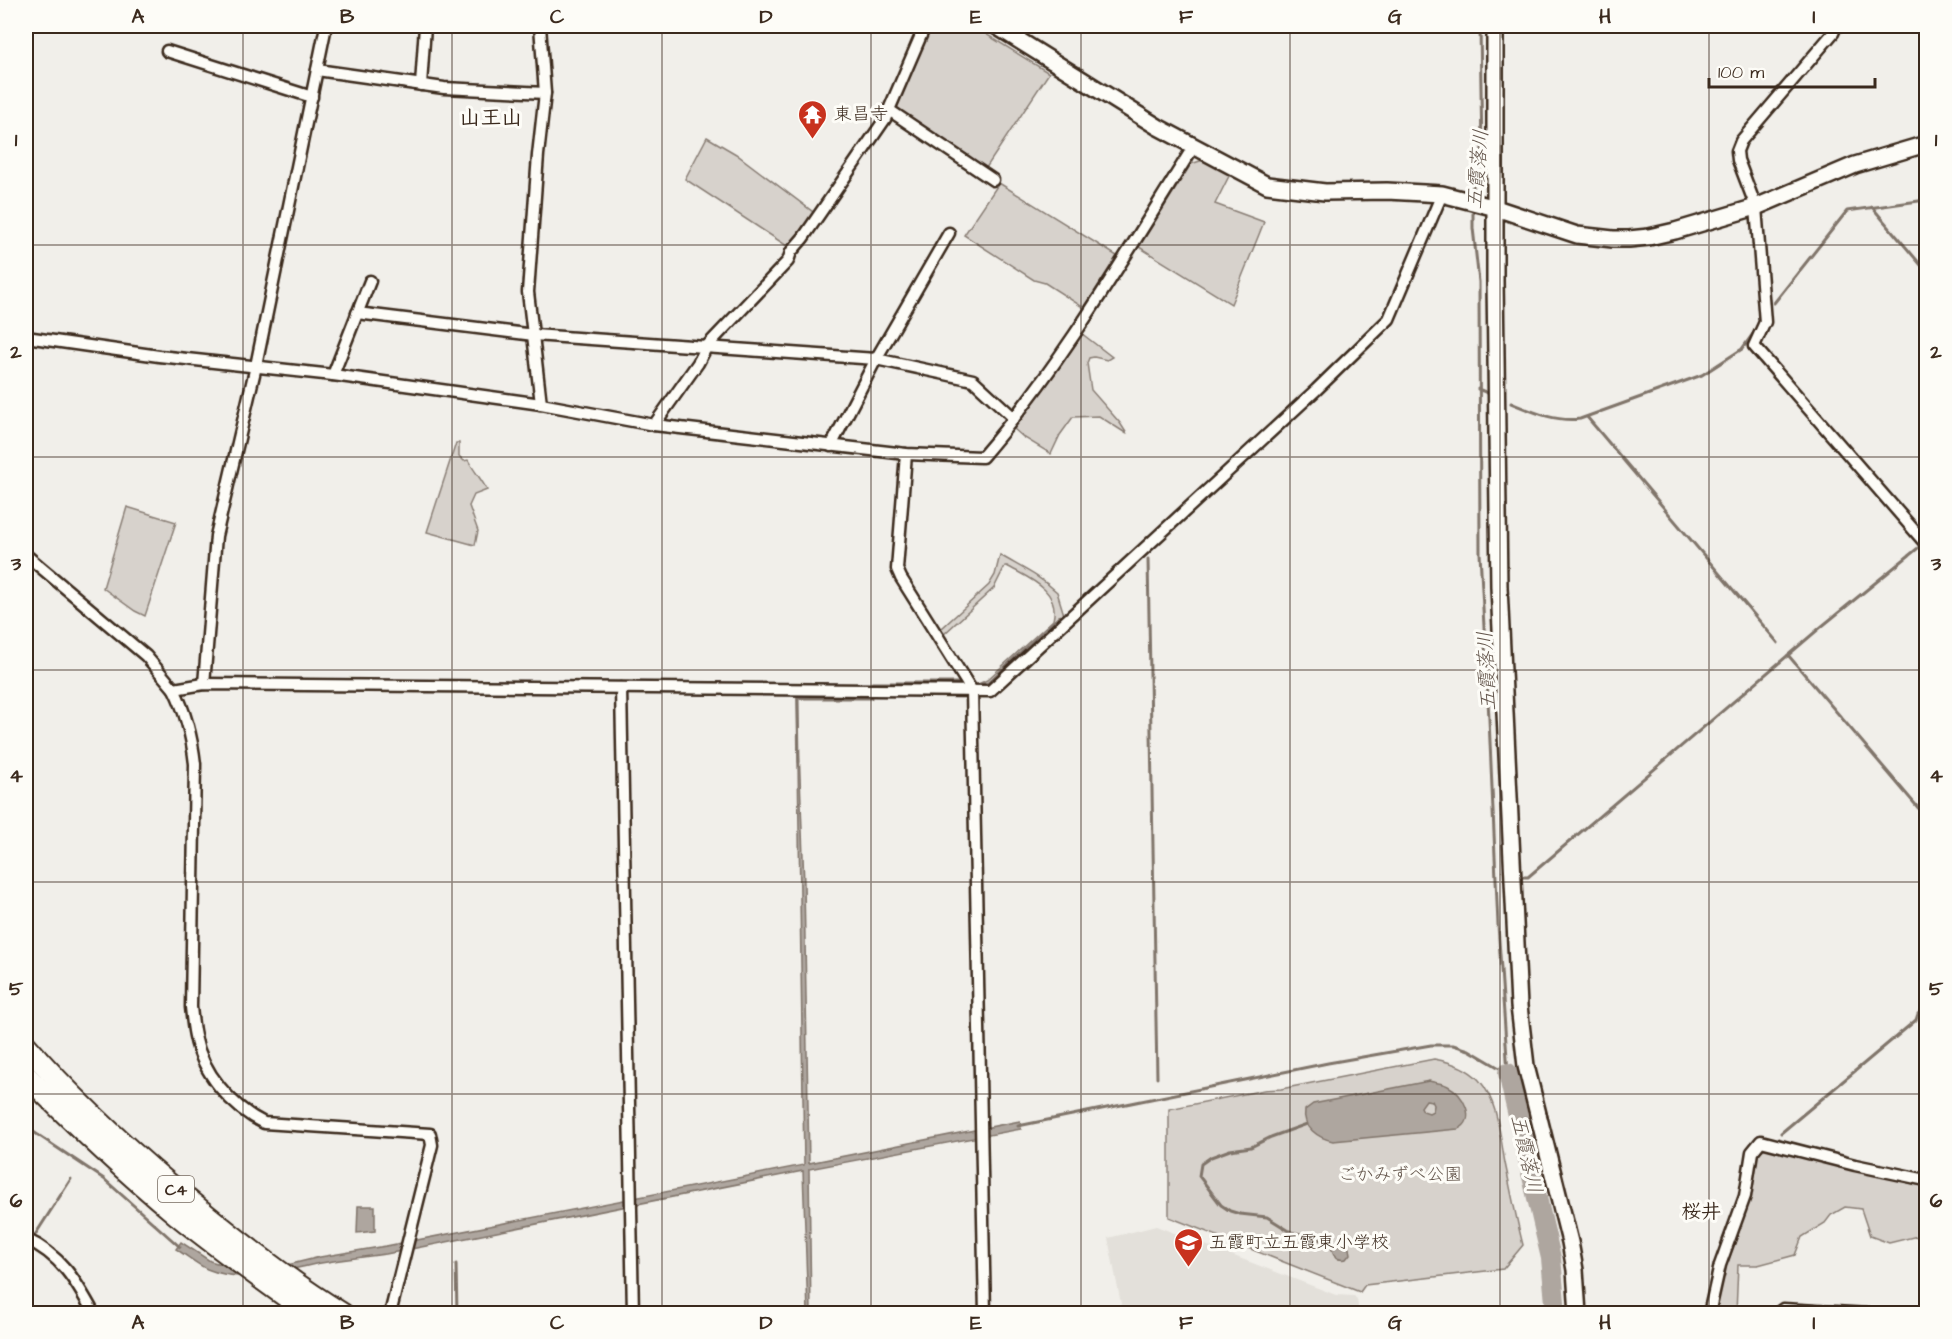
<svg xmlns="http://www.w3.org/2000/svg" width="1952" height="1339" viewBox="0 0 1952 1339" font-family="'Architects Daughter','Klee One',sans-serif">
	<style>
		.built { fill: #e3e0da }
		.green { fill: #d7d2cc; stroke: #897e75; stroke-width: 1.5 }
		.water { fill: #aea69f; stroke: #80746b; stroke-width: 1.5; fill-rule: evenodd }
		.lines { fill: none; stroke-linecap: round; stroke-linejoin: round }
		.stream { stroke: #80746b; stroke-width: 3 }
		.river { stroke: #aea69f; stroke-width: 20 }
		.street-casing { stroke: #3b2a1e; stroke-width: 15 }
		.secondary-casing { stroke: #3b2a1e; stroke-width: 20 }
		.highway-casing { stroke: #3b2a1e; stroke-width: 24 }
		.street { stroke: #fdfcf7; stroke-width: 10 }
		.secondary { stroke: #fdfcf7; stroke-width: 15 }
		.highway { stroke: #fdfcf7; stroke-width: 20 }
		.grid { fill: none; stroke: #3b2a1e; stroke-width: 1.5; stroke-opacity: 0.55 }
		.labels { text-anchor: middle; stroke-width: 6; stroke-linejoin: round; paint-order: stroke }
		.shield { fill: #fdfcf7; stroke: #75695f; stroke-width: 1.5 }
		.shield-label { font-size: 16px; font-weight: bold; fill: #3b2a1e }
		.poi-label { font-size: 18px; fill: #3b2a1e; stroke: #fdfcf7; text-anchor: start }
		.park-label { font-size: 18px; fill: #62544a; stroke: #fdfcf7 }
		.water-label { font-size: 20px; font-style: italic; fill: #63554b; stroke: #fdfcf7 }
		.neighbourhood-label { font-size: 20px; font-weight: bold; fill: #3b2a1e; stroke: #fdfcf7 }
		.quarter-label { font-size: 21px; font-weight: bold; fill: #3b2a1e; stroke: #fdfcf7 }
		.neatline { fill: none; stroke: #3b2a1e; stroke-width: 2 }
		.grid-label { font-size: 20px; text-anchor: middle; font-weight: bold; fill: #3b2a1e }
	</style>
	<rect width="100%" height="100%" fill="#f1efea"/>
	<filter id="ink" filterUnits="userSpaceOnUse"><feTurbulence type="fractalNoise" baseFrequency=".0167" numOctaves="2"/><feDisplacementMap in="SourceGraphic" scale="12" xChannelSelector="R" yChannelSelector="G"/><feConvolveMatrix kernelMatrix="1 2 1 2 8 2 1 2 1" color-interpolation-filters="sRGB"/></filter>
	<g filter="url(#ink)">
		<path class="built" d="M1156 1226 1336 1295 1354 1296 1357 1299 1359 1313H1114L1121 1304 1108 1238Z"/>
		<g class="green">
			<path d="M931 26H973L1049 73 986 168 896 110Z"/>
			<path d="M707 137 736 154 817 215 792 247 787 246 685 179Z"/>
			<path d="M1203 160 1230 174 1215 204 1264 222 1231 304 1139 247 1191 164Z"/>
			<path d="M999 183 1117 256 1084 308 1045 283 1034 280 964 235Z"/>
			<path d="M1081 333 1112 357 1107 360 1094 357 1089 358 1087 363 1091 390 1120 423 1127 434 1099 416 1073 417 1060 435 1051 454 1023 437 1014 429Z"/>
			<path d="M456 443H459V456L464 461 468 460C474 471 482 480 487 490L474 495 469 506 478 531 475 545 427 532Z"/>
			<path d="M127 507 176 522 145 616 135 611 103 588Z"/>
			<path d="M1000 555C1020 567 1040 576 1057 592L1065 618 990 686 981 687 978 684 987 680 1053 620C1061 590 1028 578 1007 566H1005L994 588 944 634 941 629 989 585 995 575Z"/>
			<path d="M1434 1059C1451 1062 1467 1067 1479 1080 1498 1101 1500 1136 1505 1163 1511 1191 1516 1218 1523 1245L1503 1269 1365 1285 1360 1292 1169 1217V1109L1264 1090 1281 1089Z"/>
			<path d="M1767 1147 1926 1187V1234L1889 1243 1870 1236 1861 1209 1845 1207 1831 1215 1825 1223 1802 1237 1795 1255 1758 1265H1738L1736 1313 1715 1314 1720 1283 1740 1229 1755 1155Z"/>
		</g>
		<g class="water">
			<path d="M797 695 804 884 809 1163 1020 1121 1021 1129 809 1169 811 1313H808L803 1171 386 1254C365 1257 343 1259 321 1263 283 1270 246 1285 207 1269 196 1264 186 1255 176 1249L181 1242 210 1261 244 1271 267 1270 320 1257 386 1246 804 1165Z"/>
			<path d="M1429 1081C1435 1083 1443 1083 1448 1086 1463 1093 1478 1121 1458 1129L1333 1141C1318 1138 1302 1127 1305 1110L1313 1104ZM1426 1100 1432 1101 1434 1105 1433 1111 1429 1113 1423 1111 1421 1107Z"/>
			<path d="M358 1206H375V1231L357 1233Z"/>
			<path d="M1333 1244 1349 1248 1350 1254 1346 1259C1336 1261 1334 1256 1331 1247Z"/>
		</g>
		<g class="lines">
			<g class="stream">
				<path d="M1473 196V169L1482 151 1480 26"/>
				<path d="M1872 207 1926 271"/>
				<path d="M1473 208V228L1479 282 1480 553 1489 719 1498 925 1508 1073"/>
				<path d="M1774 303 1847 211 1926 200"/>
				<path d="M1478 389 1490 394"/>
				<path d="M1511 403C1533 412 1555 422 1580 419L1702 375 1742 349 1758 327"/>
				<path d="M1587 417 1778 643"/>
				<path d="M1148 559 1157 1078"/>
				<path d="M1788 655 1926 817"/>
				<path d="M872 683H957"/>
				<path d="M982 684 988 683 1060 616"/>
				<path d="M799 762 798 698H871"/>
				<path d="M1523 877H1528L1821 627 1923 544"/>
				<path d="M1307 1124 1271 1137 1251 1147 1230 1150 1211 1157 1201 1164 1199 1176 1221 1205 1230 1211 1240 1214 1267 1217 1291 1232 1315 1237 1332 1246"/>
				<path d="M1018 1126 1328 1063 1431 1045H1453L1469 1050 1508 1073"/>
				<path d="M26 1127 104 1179 180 1247"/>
				<path d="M1781 1133 1916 1020 1918 1014 1926 1007"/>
				<path d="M26 1233 35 1235 71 1179"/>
				<path d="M456 1264 457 1314"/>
			</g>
			<path class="river" d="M1508 1073 1551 1258 1556 1314"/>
			<defs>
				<g id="street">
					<path d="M540 26 545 93 538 155 528 292 541 404"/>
					<path d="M1836 26 1833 33 1741 141 1737 151 1738 160 1756 207 1765 322 1754 346 1926 544"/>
					<path d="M167 51 312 97"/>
					<path d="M317 70 444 88 545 93"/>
					<path d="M421 85 425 26"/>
					<path d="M889 110 993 180"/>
					<path d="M357 313 534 335 876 359 973 380 1014 418"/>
					<path d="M26 337 159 356 333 375 541 404 654 425 906 454 982 457C1064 362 1127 252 1194 146"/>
					<path d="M333 375 370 281"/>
					<path d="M654 425 698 363 707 346 788 261 791 252 803 238 885 119 925 26"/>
					<path d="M831 446 876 359 949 233"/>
					<path d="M906 454 897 569 901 578 972 691 985 1314"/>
					<path d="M26 555 146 656 174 689 204 684 990 691 1316 390 1389 319 1442 194"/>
					<path d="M204 684 216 536 256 366 326 26"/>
					<path d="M621 688 633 1314"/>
					<path d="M174 689C186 713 192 737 195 764L191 1007C192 1017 193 1027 195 1036 202 1072 231 1107 264 1123L430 1134 432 1145 390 1314"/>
					<path d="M26 1239C61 1255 76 1281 94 1314"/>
					<path d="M1709 1314 1720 1265 1745 1196 1752 1152 1761 1141 1855 1165 1926 1180"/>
					<path d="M1776 1314 1783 1309 1869 1314"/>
					<path d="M1897 1314 1926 1313"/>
				</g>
				<g id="secondary">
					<path d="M996 26 1158 127 1267 185 1325 192 1387 191 1442 194 1496 208 1577 235 1613 239H1629L1649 237 1675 231 1756 207 1855 165 1926 144"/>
					<path d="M1495 26V280L1499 587 1519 1006 1526 1066 1570 1242 1575 1270 1578 1314"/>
				</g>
				<g id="highway">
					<path d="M26 1045C71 1097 122 1144 174 1188 228 1233 283 1277 343 1314"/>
					<path d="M26 1075C74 1124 124 1171 177 1215 220 1250 265 1282 310 1314"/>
				</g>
			</defs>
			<use href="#street" class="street-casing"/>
			<use href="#secondary" class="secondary-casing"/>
			<use href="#highway" class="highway-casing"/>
			<use href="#street" class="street"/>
			<use href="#secondary" class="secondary"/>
			<use href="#highway" class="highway"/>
		</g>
	</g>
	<path class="grid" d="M243 26V1314M452 26V1314M662 26V1314M871 26V1314M1081 26V1314M1290 26V1314M1500 26V1314M1709 26V1314M26 245H1926M26 457H1926M26 670H1926M26 882H1926M26 1094H1926"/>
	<defs>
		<symbol id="temple-pin" viewBox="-11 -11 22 30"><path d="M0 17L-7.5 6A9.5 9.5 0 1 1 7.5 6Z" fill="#c8321e" stroke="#fdfcf7"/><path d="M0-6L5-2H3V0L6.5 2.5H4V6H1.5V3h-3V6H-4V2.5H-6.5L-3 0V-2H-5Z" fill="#fff"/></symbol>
		<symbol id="school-pin" viewBox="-11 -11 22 30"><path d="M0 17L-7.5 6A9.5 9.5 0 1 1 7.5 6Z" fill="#c8321e" stroke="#fdfcf7"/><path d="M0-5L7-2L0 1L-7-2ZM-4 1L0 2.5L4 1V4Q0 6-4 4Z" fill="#fff"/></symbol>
	</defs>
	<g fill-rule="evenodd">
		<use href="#temple-pin" x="796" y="98" width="33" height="45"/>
		<use href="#school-pin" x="1172" y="1226" width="33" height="45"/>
	</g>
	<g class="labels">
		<rect class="shield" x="158" y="1176" width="36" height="26" rx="4.5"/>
		<g class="shield-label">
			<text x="176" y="1195">C4</text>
		</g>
		<g class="poi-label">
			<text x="834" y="120">東昌寺</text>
			<text x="1209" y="1248">五霞町立五霞東小学校</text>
		</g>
		<g class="park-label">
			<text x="1400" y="1180">ごかみずべ公園</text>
		</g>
		<g class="water-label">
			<text transform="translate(1477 169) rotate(-85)" y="7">五霞落川</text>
			<text transform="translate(1486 671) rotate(-93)" y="7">五霞落川</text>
			<text transform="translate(1527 1154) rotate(77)" y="7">五霞落川</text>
		</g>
		<g class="neighbourhood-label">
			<text x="1701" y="1218">桜井</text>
		</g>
		<g class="quarter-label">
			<text x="491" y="124">山王山</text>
		</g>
	</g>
	<rect width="1952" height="1339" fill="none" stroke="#fdfcf7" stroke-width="66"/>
	<path d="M1709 78v9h166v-9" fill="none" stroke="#3b2a1e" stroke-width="3"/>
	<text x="1718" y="78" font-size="18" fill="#3b2a1e" stroke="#fdfcf7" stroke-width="4.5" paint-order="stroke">100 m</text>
	<rect x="33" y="33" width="1886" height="1273" class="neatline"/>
	<g class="grid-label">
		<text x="138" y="23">A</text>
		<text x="347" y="23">B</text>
		<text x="557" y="23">C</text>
		<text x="766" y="23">D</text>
		<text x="976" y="23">E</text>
		<text x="1186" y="23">F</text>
		<text x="1395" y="23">G</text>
		<text x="1605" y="23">H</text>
		<text x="1814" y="23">I</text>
		<text x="16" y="146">1</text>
		<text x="1936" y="146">1</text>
		<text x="16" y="358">2</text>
		<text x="1936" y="358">2</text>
		<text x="16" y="570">3</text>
		<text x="1936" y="570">3</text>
		<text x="16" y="782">4</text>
		<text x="1936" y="782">4</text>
		<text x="16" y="995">5</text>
		<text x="1936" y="995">5</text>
		<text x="16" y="1207">6</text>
		<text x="1936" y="1207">6</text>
		<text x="138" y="1329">A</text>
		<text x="347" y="1329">B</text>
		<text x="557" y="1329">C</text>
		<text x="766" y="1329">D</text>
		<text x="976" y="1329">E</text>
		<text x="1186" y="1329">F</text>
		<text x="1395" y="1329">G</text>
		<text x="1605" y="1329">H</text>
		<text x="1814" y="1329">I</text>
	</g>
</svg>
